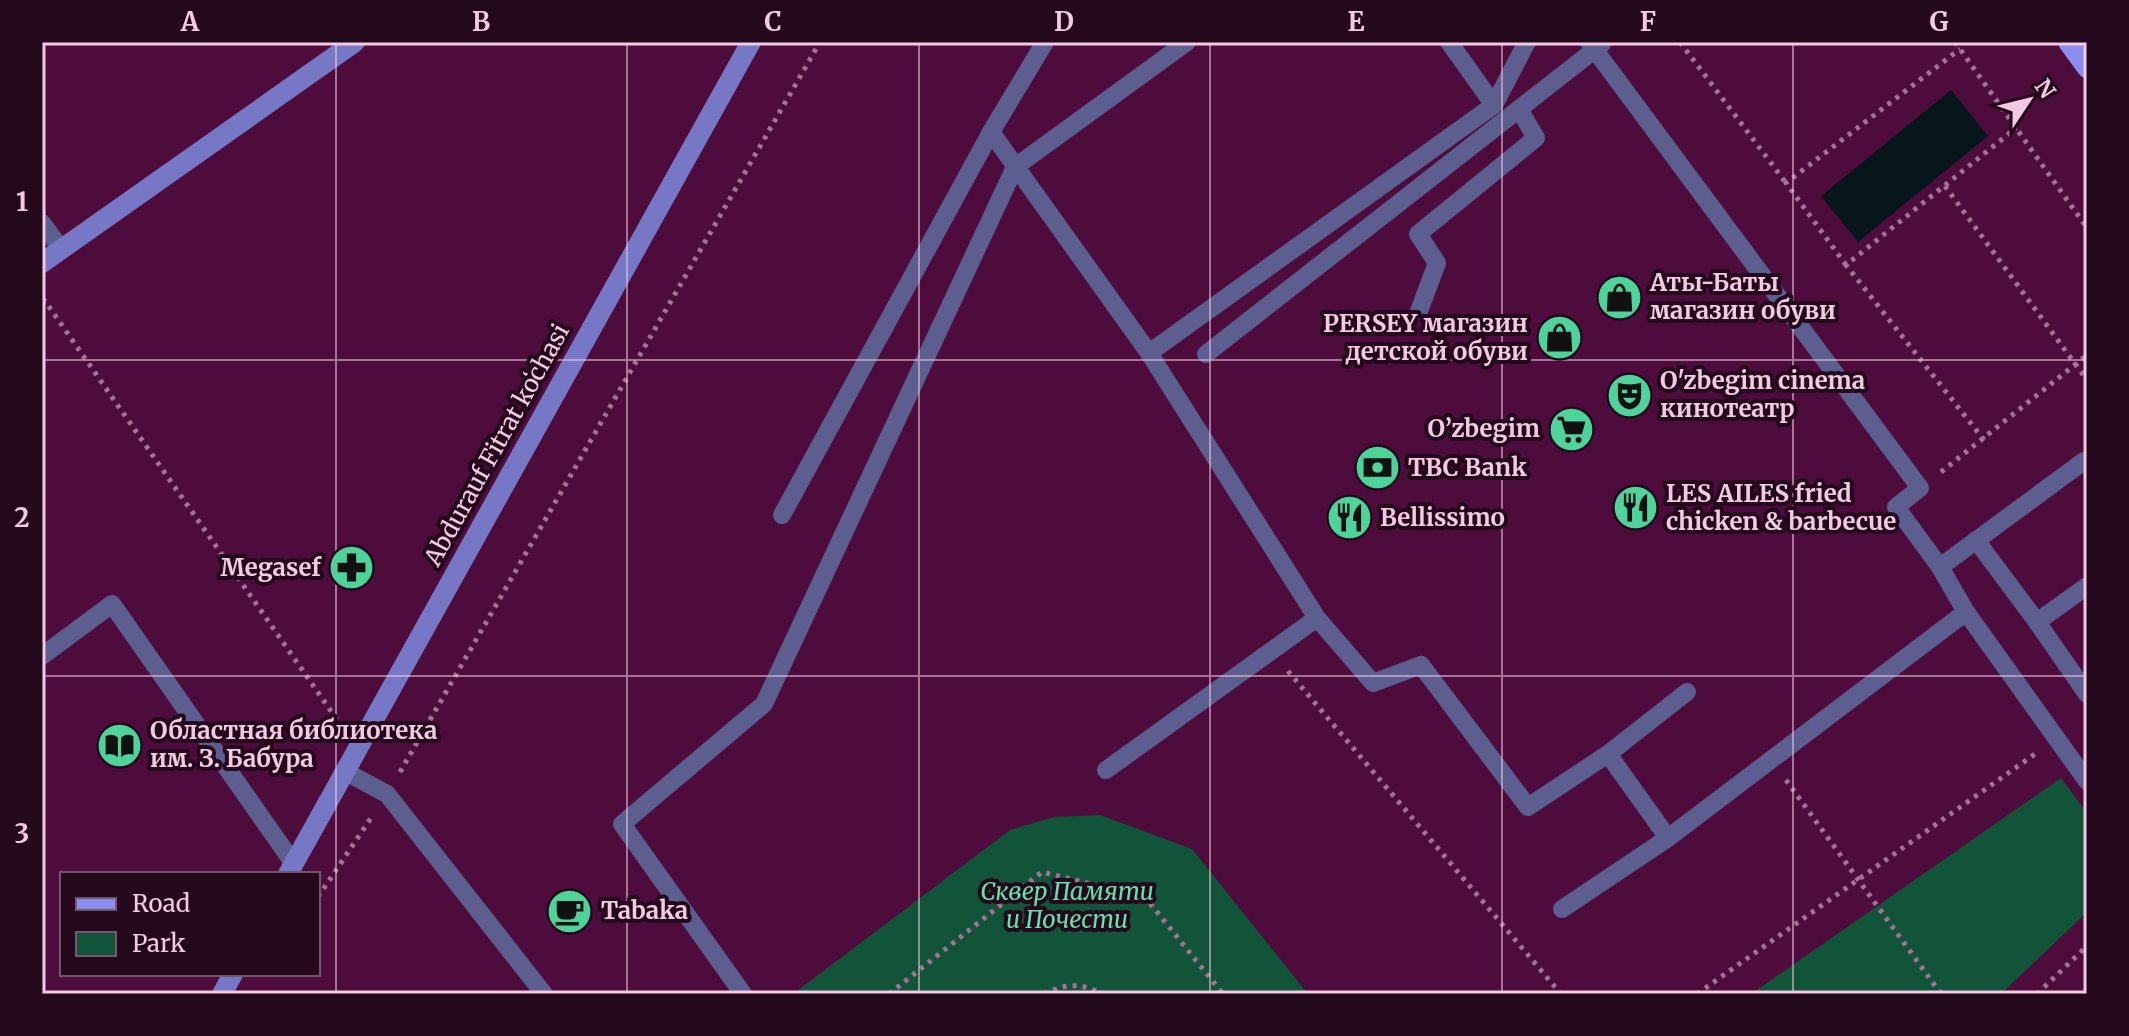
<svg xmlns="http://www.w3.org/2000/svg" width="2129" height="1036" viewBox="0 0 2129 1036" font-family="Merriweather,serif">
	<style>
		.green { fill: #115439 }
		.water { fill: #07161a }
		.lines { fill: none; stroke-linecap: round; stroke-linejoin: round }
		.path { stroke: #a57295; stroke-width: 5; stroke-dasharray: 4 6; stroke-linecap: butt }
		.service { stroke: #5b5e8e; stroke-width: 18 }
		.secondary { stroke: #7678c5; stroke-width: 20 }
		.primary { stroke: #8b8cf0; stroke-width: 20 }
		.grid { fill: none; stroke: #f2cae3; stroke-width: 2; stroke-opacity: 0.55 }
		.labels { text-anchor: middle; stroke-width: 8; stroke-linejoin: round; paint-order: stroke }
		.poi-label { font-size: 24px; font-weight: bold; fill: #f2cae3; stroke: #24091c; text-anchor: start }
		.street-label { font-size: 24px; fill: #f2cae3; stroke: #24091c }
		.park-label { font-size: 24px; font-style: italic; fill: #64e3a9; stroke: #24091c }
		.neatline { fill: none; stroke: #f2cae3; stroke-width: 3 }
		.grid-label { font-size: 26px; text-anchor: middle; font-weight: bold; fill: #f2cae3 }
	</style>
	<rect width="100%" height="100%" fill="#4d0c3c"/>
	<g class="green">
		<path d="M2061 778 2087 813V912L2001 994H1751Z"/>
		<path d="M1100 815 1192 849 1308 994H793L1010 830 1054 817Z"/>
	</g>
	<path class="water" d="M1951 90 1988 136 1858 242 1821 196Z"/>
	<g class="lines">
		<g class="path">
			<path d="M1680 42 1786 183"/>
			<path d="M1955 42 2087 228"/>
			<path d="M1945 186 2087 380"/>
			<path d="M1846 265 1786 183 1960 49"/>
			<path d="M42 303 45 301 340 724"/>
			<path d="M1984 440 1846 265 2016 128"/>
			<path d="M1941 472 2087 355"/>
			<path d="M1288 671 1561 994"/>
			<path d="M400 772 820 42"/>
			<path d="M1786 780 1941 994"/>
			<path d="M318 897 371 818"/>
			<path d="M889 994 1042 872 1145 897 1223 994"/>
			<path d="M1044 994C1063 984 1082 982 1101 994"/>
			<path d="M1697 994 2035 754"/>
			<path d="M2037 994 2087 946"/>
		</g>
		<g class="service">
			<path d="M1589 42 1920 488 1896 507 1940 567"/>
			<path d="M1494 105 1527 42"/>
			<path d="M991 132 1149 353 1494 105 1449 42"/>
			<path d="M42 223 61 249"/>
			<path d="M1419 311 1437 263 1418 234 1536 138 1519 109"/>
			<path d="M1206 354 1602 44"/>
			<path d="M2087 465 2084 461 1940 567 1966 612 2087 781"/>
			<path d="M782 515 991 132 1045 42"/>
			<path d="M1976 540 2037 622 2087 586"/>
			<path d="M1317 618 1373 683 1421 665 1528 807 1608 754 1668 838"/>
			<path d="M2037 622 2087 694"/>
			<path d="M42 656 112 604 294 864"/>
			<path d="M1608 754 1687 692"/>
			<path d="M1106 770 1317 618 1149 353"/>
			<path d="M346 772 387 794 544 994"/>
			<path d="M1562 909 1668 838 1966 612"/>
			<path d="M743 994 622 824 764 704 1015 167 1187 42"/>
		</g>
		<g class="secondary">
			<path d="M42 263 355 42"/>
			<path d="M288 874 751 42"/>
			<path d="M222 994 233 974"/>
		</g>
		<path class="primary" d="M2068 42 2087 68"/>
	</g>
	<path class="grid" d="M336 42V994M627 42V994M919 42V994M1210 42V994M1502 42V994M1793 42V994M42 360H2087M42 676H2087"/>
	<defs>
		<symbol id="shop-disc" viewBox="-11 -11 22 22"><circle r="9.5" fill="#4ed39a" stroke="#24091c"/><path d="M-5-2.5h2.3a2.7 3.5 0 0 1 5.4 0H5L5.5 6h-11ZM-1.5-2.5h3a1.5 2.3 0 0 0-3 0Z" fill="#111"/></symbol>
		<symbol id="theatre-disc" viewBox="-11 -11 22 22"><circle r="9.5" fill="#4ed39a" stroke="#24091c"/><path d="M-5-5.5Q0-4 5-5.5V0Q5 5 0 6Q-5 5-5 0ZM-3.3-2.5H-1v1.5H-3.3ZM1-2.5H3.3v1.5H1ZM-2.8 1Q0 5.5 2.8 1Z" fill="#111"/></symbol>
		<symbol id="supermarket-disc" viewBox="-11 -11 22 22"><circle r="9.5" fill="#4ed39a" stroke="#24091c"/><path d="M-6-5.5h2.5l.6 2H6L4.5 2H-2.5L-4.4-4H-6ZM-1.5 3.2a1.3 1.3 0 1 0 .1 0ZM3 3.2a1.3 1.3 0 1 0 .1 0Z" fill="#111"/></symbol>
		<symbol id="bank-disc" viewBox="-11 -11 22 22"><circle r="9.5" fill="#4ed39a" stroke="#24091c"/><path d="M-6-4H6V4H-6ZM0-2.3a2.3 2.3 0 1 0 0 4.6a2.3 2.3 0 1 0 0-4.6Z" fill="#111"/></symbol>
		<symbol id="restaurant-disc" viewBox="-11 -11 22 22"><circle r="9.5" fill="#4ed39a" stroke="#24091c"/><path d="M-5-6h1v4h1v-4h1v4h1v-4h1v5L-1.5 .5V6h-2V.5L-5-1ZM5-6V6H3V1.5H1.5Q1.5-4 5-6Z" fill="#111"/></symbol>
		<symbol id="pharmacy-disc" viewBox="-11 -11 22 22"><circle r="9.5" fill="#4ed39a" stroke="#24091c"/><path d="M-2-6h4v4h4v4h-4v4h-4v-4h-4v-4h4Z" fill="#111"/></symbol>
		<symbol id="library-disc" viewBox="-11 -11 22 22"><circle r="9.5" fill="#4ed39a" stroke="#24091c"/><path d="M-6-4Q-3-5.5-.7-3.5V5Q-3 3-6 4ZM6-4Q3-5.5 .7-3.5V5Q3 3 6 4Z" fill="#111"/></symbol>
		<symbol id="cafe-disc" viewBox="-11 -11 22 22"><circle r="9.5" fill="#4ed39a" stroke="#24091c"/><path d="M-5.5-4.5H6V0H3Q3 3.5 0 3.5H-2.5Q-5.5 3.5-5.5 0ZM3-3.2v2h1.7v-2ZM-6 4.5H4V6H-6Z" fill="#111"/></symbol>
	</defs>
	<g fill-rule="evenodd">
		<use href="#shop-disc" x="1594" y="272" width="51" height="51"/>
		<use href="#shop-disc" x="1534" y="312" width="51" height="51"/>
		<use href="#theatre-disc" x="1604" y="370" width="51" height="51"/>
		<use href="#supermarket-disc" x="1546" y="404" width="51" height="51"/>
		<use href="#bank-disc" x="1352" y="442" width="51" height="51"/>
		<use href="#restaurant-disc" x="1610" y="482" width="51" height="51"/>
		<use href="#restaurant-disc" x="1324" y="492" width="51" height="51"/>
		<use href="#pharmacy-disc" x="326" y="542" width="51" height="51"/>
		<use href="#library-disc" x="94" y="720" width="51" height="51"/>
		<use href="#cafe-disc" x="544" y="886" width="51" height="51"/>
	</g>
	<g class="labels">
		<g class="poi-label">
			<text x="1650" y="291">Аты-Баты<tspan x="1650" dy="28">магазин обуви</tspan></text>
			<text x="1528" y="332" text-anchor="end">PERSEY магазин<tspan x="1528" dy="28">детской обуви</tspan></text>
			<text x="1660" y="389">O'zbegim cinema<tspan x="1660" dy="28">кинотеатр</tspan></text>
			<text x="1540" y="437" text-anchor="end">O’zbegim</text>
			<text x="1408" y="476">TBC Bank</text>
			<text x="1666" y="502">LES AILES fried<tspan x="1666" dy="28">chicken &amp; barbecue</tspan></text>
			<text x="1380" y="526">Bellissimo</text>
			<text x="321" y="576" text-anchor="end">Megasef</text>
			<text x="150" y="739">Областная библиотека<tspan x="150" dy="28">им. З. Бабура</tspan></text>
			<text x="601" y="919">Tabaka</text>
		</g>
		<g class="street-label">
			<text transform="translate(497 445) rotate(-61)" y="8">Abdurauf Fitrat koʻchasi</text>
		</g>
		<g class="park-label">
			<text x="1067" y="900">Сквер Памяти<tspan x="1067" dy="28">и Почести</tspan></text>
		</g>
	</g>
	<rect width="2129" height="1036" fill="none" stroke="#24091c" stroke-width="88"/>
	<rect x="60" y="872" width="260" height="104" fill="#24091c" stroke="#76566c" stroke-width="2"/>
	<rect x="76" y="898" width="40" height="12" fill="#8b8cf0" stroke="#76566c" stroke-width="2"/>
	<text x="132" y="912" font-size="24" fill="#f2cae3">Road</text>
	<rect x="76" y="932" width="40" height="24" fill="#115439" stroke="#76566c" stroke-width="2"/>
	<text x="132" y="952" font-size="24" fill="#f2cae3">Park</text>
	<g transform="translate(2029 100) rotate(55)" stroke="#24091c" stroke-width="6" paint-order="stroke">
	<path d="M0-6L14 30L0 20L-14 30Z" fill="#f2cae3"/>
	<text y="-12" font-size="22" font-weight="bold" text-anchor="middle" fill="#f2cae3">N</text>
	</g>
	<rect x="44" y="44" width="2041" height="948" class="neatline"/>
	<g class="grid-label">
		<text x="190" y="31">A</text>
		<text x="481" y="31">B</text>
		<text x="773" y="31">C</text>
		<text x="1064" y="31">D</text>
		<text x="1356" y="31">E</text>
		<text x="1648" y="31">F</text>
		<text x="1939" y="31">G</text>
		<text x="22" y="211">1</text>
		<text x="22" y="527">2</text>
		<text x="22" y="843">3</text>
	</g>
</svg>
